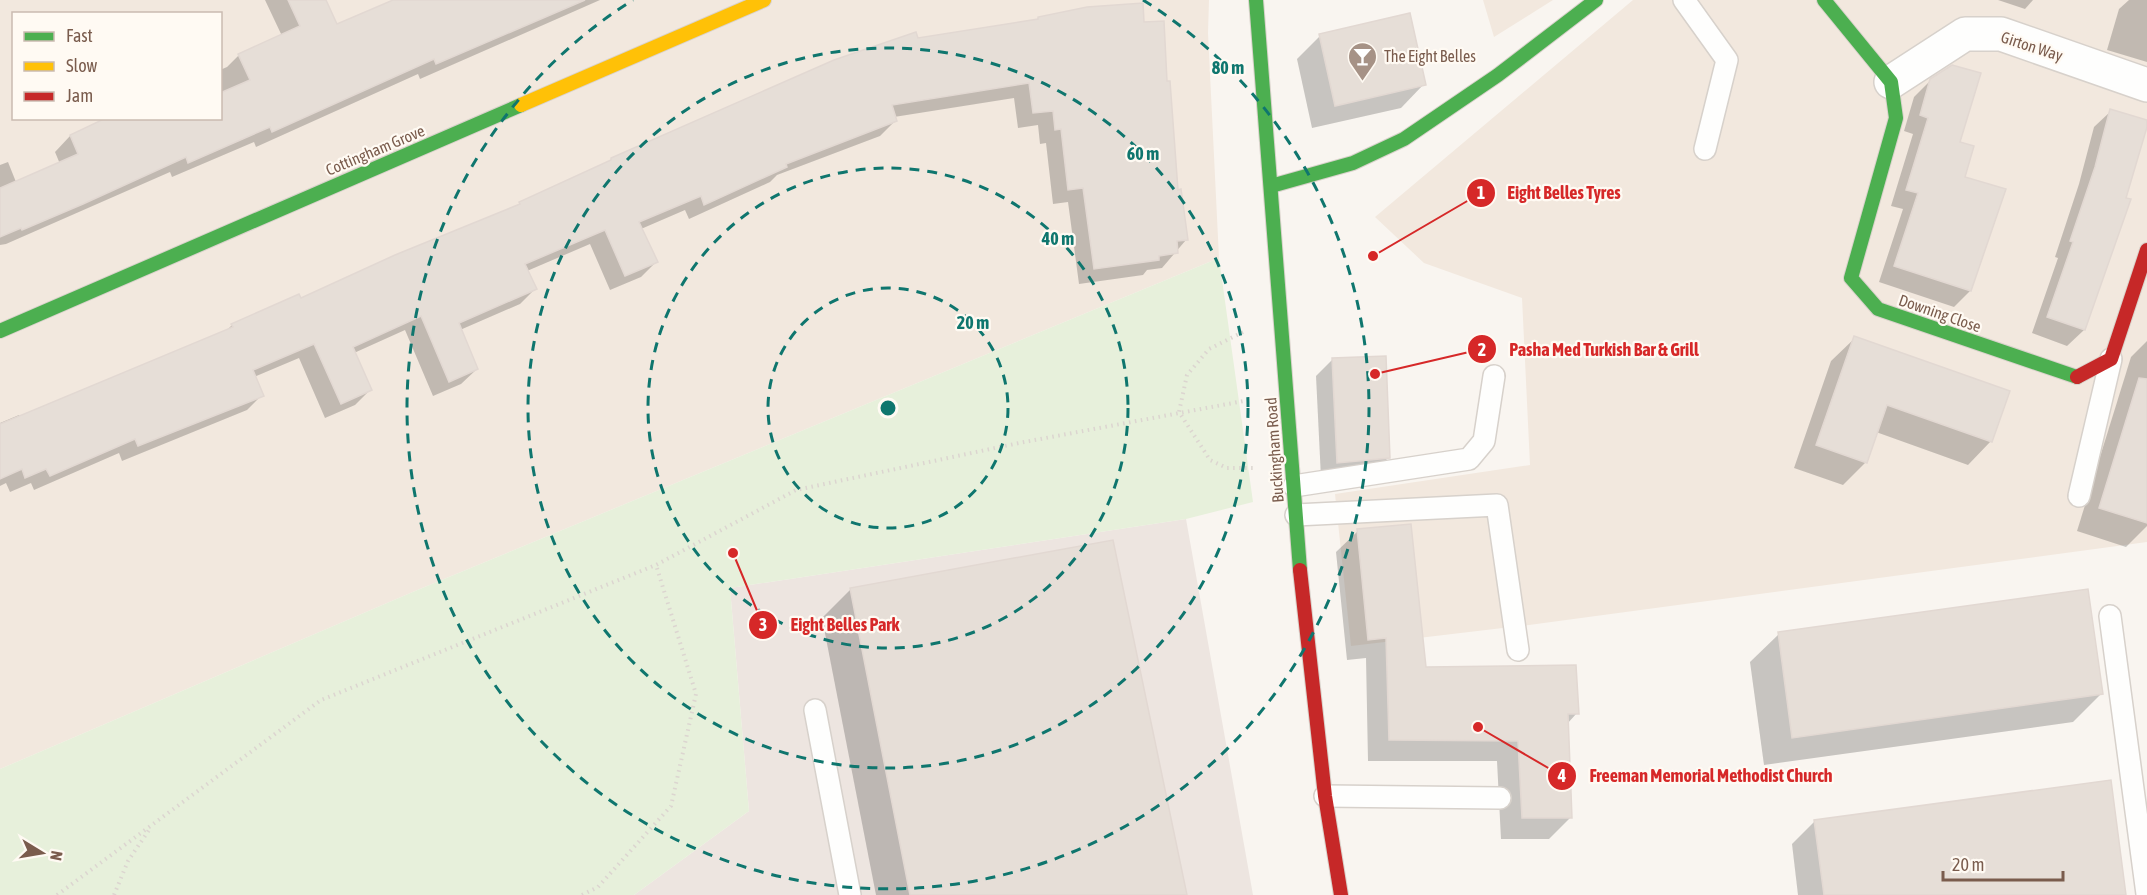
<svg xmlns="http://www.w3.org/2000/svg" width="2147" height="895" viewBox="0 0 2147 895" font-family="'Asap Condensed',sans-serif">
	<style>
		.residential { fill: #f2e8de; fill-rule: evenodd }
		.industrial { fill: #ede5e0 }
		.green { fill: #e7f0db }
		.shadow { fill: #0003 }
		.building { fill: #e6ded7; stroke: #e2d8d2; stroke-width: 1.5 }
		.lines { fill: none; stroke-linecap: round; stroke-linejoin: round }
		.lane-casing { stroke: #d7d1cb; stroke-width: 24 }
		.street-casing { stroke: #d7d1cb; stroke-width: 36 }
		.fast-casing { stroke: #d9d2cb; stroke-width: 16 }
		.slow-casing { stroke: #d9d2cb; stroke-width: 16 }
		.jam-casing { stroke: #d9d2cb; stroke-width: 16 }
		.path { stroke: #dcd5d0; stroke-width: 4; stroke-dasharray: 1.5 4.5; stroke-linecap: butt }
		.lane { stroke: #fefefd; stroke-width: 21 }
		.street { stroke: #fefefd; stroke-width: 33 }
		.fast { stroke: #4caf50; stroke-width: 14 }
		.slow { stroke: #ffc107; stroke-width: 14 }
		.jam { stroke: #c62828; stroke-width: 14 }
		.ring { fill: none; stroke: #0f766e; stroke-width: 3; stroke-dasharray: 10 8 }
		.labels { text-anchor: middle; stroke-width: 4.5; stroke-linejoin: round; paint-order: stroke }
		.street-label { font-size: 16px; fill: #7a5c4d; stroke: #fffaf3 }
		.poi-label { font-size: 16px; fill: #7a5c4d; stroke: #fffaf3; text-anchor: start }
		.centre { fill: #0f766e; stroke: #fffaf3; stroke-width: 3 }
		.ring-label { font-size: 18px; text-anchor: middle; font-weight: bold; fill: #0f766e; stroke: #fffaf3; stroke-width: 4.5; stroke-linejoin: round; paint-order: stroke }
		.leader { fill: none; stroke: #d62828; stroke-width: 2 }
		.callout-dot { fill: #d62828; stroke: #fffaf3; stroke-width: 2 }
		.mark-label { font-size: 18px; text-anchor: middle; font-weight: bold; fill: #fff }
		.callout-label { font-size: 18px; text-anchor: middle; font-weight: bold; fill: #d62828; stroke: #fffaf3; stroke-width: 4.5; stroke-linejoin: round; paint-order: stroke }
	</style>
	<rect width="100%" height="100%" fill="#f9f5f0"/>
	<g class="residential">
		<path d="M0 0H1209L1208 33 1219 258 415 591 0 769ZM14 14H220V118H14Z"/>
		<path d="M1483 0H1553L1494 37Z"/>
		<path d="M1633 0H2147V542L1529 625 1351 646 1335 494 1530 465 1522 298 1424 263 1375 217Z"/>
	</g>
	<path class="industrial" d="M1186 519 1253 895H634L749 811 730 588Z"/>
	<path class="green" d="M1219 258 1253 502 1186 519 730 588 749 811 634 895H0V769L415 591Z"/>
	<g class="shadow">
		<path d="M265 0H324L336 26 398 0H600L420 79 418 74 256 147 254 142 172 177 170 172 6 244 0 245V165L8 162 16 182 60 164 55 152 70 136 220 118V70L227 67 239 55 282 36Z"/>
		<path d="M1998 0H2033L2025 9Z"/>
		<path d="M2129 0H2147V62L2107 50 2119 9Z"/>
		<path d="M1039 18 1142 24 1166 82 1176 191 1186 240 1162 268 1147 270 1143 275 1079 284 1068 202 1053 204 1046 143 1040 144 1038 125 1018 128 1014 98 894 117 895 121 880 136 777 175 770 182 689 219 685 210 641 229 656 262 641 277 610 290 590 244 527 271 535 289 520 304 460 330 477 369 461 384 433 396 405 330 354 353 370 390 355 405 325 418 299 358 254 377 262 395 247 410 122 461 119 453 34 490 31 483 10 492 6 483 0 486V423L19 415 20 417 226 331 232 325 300 300 516 207 520 203 608 163 612 159 917 39 1036 20Z"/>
		<path d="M1320 36 1424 84 1401 108 1312 128 1297 59Z"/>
		<path d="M1931 80 1958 143 1970 291 1954 307 1879 282 1903 209 1891 206 1913 134 1904 131 1914 97Z"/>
		<path d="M2111 111 2125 199 2129 200 2084 330 2067 346 2032 333 2058 258 2055 257 2079 184 2094 127Z"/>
		<path d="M1855 338 1991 441 1968 465 1876 432 1866 462 1843 485 1794 468 1831 361Z"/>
		<path d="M2147 341V526L2126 547 2077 531 2131 357Z"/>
		<path d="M1332 360 1388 458 1372 474 1321 478 1316 376Z"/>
		<path d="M1358 531 1425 668 1577 713 1567 724 1570 818 1549 839H1501L1497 761H1368L1366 658 1347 660 1336 552Z"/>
		<path d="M851 589 1185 895H876L822 618Z"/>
		<path d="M1779 634 2101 694 2073 722 1764 765 1750 662Z"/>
		<path d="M1815 821 2125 895H1798L1792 844Z"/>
	</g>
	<g class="building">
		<path d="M288 0H326L337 24 393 0H585L436 64 434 59 272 132 270 127 188 163 186 157 83 204 22 230 21 228 0 237V188L78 154 70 135 106 118H220V93L250 80 238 54 300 26Z"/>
		<path d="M1143 3 1144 22 1164 21 1167 81H1170L1178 190 1181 189 1188 240 1177 241 1178 253 1159 256V260L1094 269 1083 188 1068 190 1061 129 1055 130 1053 111 1033 113 1029 83 892 105 897 121 786 164 787 167 704 205 701 196 639 222 658 262 625 276 605 230 525 264 537 289 459 323 478 369 449 382 421 316 353 347 372 390 341 404 314 344 253 370 264 396 138 446 135 439 50 476 46 469 25 478 22 469 0 479V424L233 327 231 324 299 294 301 298 395 255 520 204 519 202 611 160V158L834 60 916 32 918 38 1038 19V17L1087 7Z"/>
		<path d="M1410 13 1426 85 1335 106 1319 34Z"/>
		<path d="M1952 65 1981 73 1960 142 1974 146 1965 177 2006 189 1971 291 1894 266 1918 193 1906 190 1928 118 1920 115 1930 79Z"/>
		<path d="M2110 109 2147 120V127L2126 198 2131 199 2085 330 2047 317 2073 242 2070 241 2095 167Z"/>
		<path d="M1854 336 2010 391 1992 442 1887 405 1867 463 1816 445Z"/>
		<path d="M1386 356 1390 458 1337 463 1332 358Z"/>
		<path d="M2139 378 2147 379V523L2099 508Z"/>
		<path d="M1411 524 1426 667 1576 665 1579 714H1568L1572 818H1522L1518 741 1389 740 1386 638 1368 640 1357 529Z"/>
		<path d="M1113 540 1187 895H910L850 588Z"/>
		<path d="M2088 589 2103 694 1792 738 1778 632Z"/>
		<path d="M2111 780 2126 895H1824L1814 820Z"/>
	</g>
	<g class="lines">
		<defs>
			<g id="lane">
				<path d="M1684 0 1727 60 1705 149"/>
				<path d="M1294 486 1469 459 1484 441 1494 376"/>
				<path d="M2079 496 2111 359"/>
				<path d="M1296 515 1497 505 1518 650"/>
				<path d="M2110 616 2147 894"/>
				<path d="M815 710 850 895"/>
				<path d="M1325 796 1500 798"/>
			</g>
			<path id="street" d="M1891 82 1965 34H2001L2147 85"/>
			<g id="fast">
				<path d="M1256 0 1300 570"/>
				<path d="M1824 0 1891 82 1896 118 1851 278 1878 309 2077 377"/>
				<path d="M1271 186 1353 163 1404 139 1498 75 1596 0"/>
				<path d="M0 331 521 105"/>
			</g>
			<path id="slow" d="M521 105 764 0"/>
			<g id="jam">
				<path d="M2077 377 2111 359 2147 250"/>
				<path d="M1300 570 1325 796 1341 895"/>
			</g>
		</defs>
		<use href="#lane" class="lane-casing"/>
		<use href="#street" class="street-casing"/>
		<use href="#fast" class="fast-casing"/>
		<use href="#slow" class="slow-casing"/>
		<use href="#jam" class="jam-casing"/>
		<g class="path">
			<path d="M1243 332 1209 349 1187 375 1179 412 1210 460 1227 468H1255"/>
			<path d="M57 895 321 700 656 565 796 490 1019 443 1249 400"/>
			<path d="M114 895 128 861 149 830"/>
			<path d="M582 895 598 887 671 806 696 694 656 565"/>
		</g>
		<use href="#lane" class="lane"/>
		<use href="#street" class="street"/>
		<use href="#fast" class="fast"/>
		<use href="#slow" class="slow"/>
		<use href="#jam" class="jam"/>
	</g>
	<g class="ring">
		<circle cx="888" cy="408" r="120"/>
		<circle cx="888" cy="408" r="240"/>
		<circle cx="888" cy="408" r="360"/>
		<path d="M1143 0A481 481 0 1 1 633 0"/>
	</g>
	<defs>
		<symbol id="bar-pin" viewBox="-11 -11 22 30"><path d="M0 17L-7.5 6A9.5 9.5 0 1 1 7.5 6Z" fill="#a69286" stroke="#fffaf3"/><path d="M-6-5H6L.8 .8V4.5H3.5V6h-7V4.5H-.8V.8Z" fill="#fff"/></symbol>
	</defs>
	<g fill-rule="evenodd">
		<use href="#bar-pin" x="1346" y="40" width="33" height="45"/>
	</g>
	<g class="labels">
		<g class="street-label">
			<text transform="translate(2032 46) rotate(18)" y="6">Girton Way</text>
			<text transform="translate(375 150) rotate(-23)" y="6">Cottingham Grove</text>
			<text transform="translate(1940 313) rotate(19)" y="6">Downing Close</text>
			<text transform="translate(1274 450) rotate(-94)" y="6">Buckingham Road</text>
		</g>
		<g class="poi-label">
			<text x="1384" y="62">The Eight Belles</text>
		</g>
	</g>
	<circle cx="888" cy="408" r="9" class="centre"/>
	<g class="ring-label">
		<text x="1228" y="74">80 m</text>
		<text x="1143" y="160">60 m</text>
		<text x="1058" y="245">40 m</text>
		<text x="973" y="329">20 m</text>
	</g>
	<path class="leader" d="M1373 256L1481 193M1375 374L1482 349M733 553L763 625M1478 727L1562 776"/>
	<g class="callout-dot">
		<circle cx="1373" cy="256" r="6"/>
		<circle cx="1375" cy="374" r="6"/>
		<circle cx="733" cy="553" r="6"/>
		<circle cx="1478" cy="727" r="6"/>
		<circle cx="1481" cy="193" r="15"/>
		<circle cx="1482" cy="349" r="15"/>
		<circle cx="763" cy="625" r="15"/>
		<circle cx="1562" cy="776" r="15"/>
	</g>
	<g class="mark-label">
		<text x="1481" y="199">1</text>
		<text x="1482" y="356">2</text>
		<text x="763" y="631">3</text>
		<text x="1562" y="782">4</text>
	</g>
	<g class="callout-label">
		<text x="1564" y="199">Eight Belles Tyres</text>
		<text x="1604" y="356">Pasha Med Turkish Bar &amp; Grill</text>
		<text x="845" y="631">Eight Belles Park</text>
		<text x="1711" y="782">Freeman Memorial Methodist Church</text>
	</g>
	<rect x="12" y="12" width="210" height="108" fill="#fffaf3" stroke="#cabbb1" stroke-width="1.5"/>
	<rect x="24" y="32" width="30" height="9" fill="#4caf50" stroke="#cabbb1" stroke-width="1.5"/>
	<text x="66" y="42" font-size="18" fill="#7a5c4d">Fast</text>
	<rect x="24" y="62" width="30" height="9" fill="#ffc107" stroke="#cabbb1" stroke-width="1.5"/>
	<text x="66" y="72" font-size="18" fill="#7a5c4d">Slow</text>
	<rect x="24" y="92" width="30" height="9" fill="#c62828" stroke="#cabbb1" stroke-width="1.5"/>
	<text x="66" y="102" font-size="18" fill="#7a5c4d">Jam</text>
	<g transform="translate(42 853) rotate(101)" stroke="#fffaf3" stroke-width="4.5" paint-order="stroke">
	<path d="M0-4.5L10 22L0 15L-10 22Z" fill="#7a5c4d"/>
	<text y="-9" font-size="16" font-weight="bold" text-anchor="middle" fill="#7a5c4d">N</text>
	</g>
	<path d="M1943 871v9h120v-9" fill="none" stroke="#7a5c4d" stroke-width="3"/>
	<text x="1952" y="871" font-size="18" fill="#7a5c4d" stroke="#fffaf3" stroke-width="4.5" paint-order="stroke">20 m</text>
</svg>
